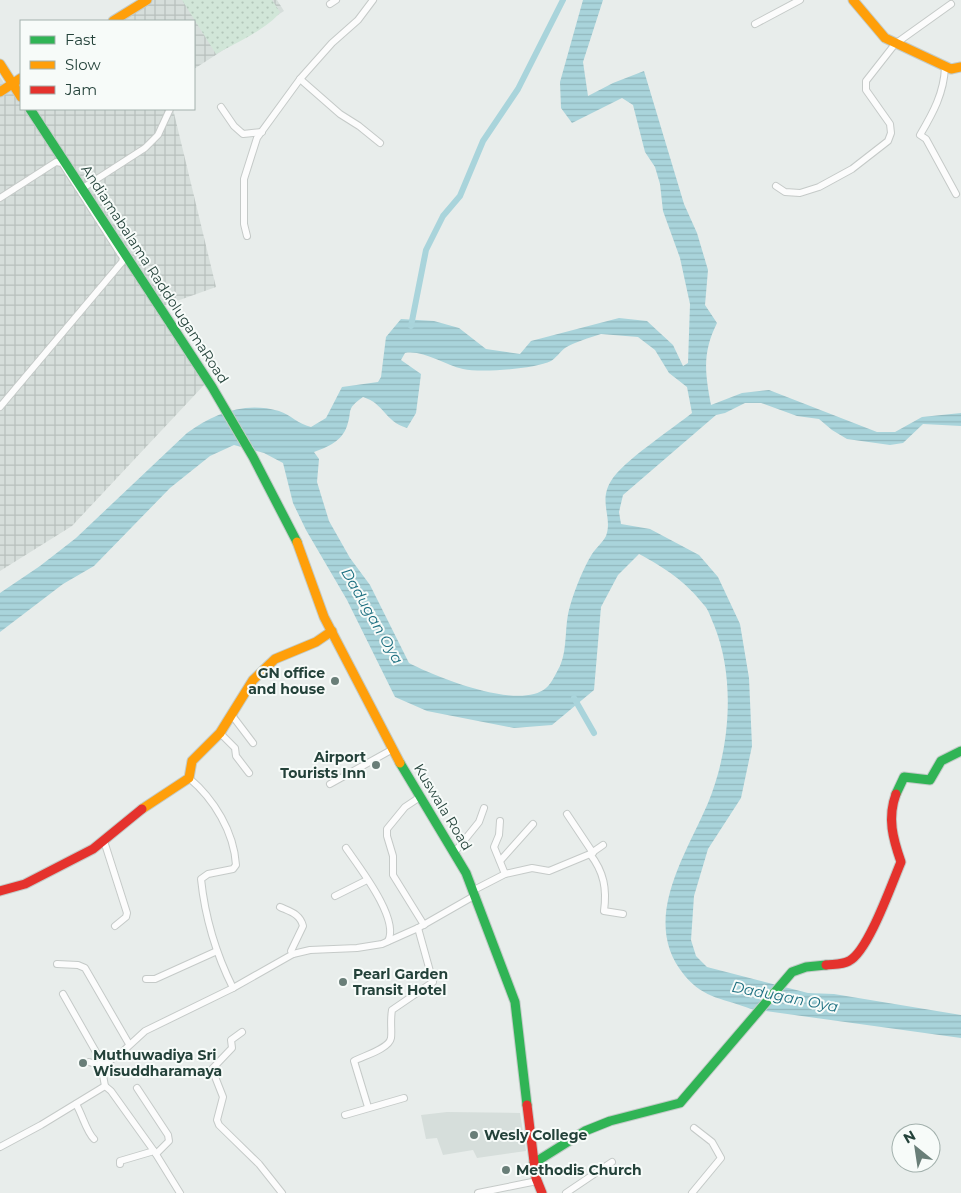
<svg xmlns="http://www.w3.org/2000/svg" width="961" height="1193" viewBox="0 0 961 1193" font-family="Montserrat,sans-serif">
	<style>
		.built { fill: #d6dedb }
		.industrial { fill: url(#industrial-grid) }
		.park { fill: url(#park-dots) }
		.water { fill: url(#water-rules); fill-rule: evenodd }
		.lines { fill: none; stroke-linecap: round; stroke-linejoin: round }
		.canal { stroke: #a9d4db; stroke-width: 6 }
		.street-casing { stroke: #c5cac8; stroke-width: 8 }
		.fast-casing { stroke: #c3cbc8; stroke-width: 11 }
		.slow-casing { stroke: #c3cbc8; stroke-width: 11 }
		.jam-casing { stroke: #c3cbc8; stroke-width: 11 }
		.street { stroke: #fcfcfc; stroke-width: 6 }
		.fast { stroke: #30b455; stroke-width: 9 }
		.slow { stroke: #ff9f0a; stroke-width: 9 }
		.jam { stroke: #e5322d; stroke-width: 9 }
		.poi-dot { fill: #697e78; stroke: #f7fbf9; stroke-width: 2 }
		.labels { text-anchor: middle; stroke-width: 4; stroke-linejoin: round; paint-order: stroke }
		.street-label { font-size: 14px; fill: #24423a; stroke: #f7fbf9 }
		.poi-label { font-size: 14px; font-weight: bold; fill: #24423a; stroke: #f7fbf9; text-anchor: start }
		.water-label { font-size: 15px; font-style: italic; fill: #1c6f80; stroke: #f7fbf9 }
	</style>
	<defs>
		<pattern id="industrial-grid" width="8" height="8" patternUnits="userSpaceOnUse" patternTransform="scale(1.25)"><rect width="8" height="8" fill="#d6dedb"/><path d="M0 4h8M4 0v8" fill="none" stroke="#b8c0bd"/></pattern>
		<pattern id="park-dots" width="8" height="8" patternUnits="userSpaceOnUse" patternTransform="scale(1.25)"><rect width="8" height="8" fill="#d1e6d8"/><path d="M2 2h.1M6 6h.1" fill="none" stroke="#b3c6ba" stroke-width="1.8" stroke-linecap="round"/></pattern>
		<pattern id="water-rules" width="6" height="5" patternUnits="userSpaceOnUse" patternTransform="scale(1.25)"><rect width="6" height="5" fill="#a9d4db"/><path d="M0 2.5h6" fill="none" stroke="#91b7bd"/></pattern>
	</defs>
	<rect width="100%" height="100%" fill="#e8edeb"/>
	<path class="built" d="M447 1112 520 1113 526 1151 477 1158 473 1150 443 1155 437 1138 426 1139 421 1115Z"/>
	<g class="industrial">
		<path d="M152 0H277L284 11 194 69V21H118Z"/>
		<path d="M0 77 9 90 21 82V109H173L216 287 160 307 205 384 72 526 0 571Z"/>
	</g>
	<path class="park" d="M182 0H272L280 12C269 28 234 44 216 54Z"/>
	<path class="water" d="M583 0H603L583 62 588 96 613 83 644 71 684 204 697 233 708 270 705 305 717 323C702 353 705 373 711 405L742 393 769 390 877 432H895L922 417 961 413V426L923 424 903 443 890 445 847 439 832 430 819 419 797 416 761 403H745L725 413 716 415 623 495 619 512 621 524 650 529 699 555 718 577 740 624 749 678 752 746 741 798 708 849 694 896 691 940 696 956 707 967 808 993 834 994 961 1015V1038L751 1009C726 999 704 999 685 976 639 922 686 855 708 803 730 750 736 679 714 625 711 619 709 610 704 605 685 581 665 568 639 554L618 575 601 607 594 690 552 725 514 728 427 711 395 697 347 600 306 530 293 503 283 463 264 453 234 445 210 456 170 488 94 566 63 584 0 632V593L40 566 76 538 187 433C214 413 245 401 279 411 291 415 298 424 311 427L326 418 342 387 378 382 381 377 386 337 401 319 434 321 459 328 486 349 520 354 531 341 619 318 647 321 673 345 683 366 688 363 690 304 680 258 663 211 660 184 655 167 645 152 633 105 622 98 572 123 561 108 560 82ZM601 334 638 337 655 350 669 373 687 387 692 413C672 429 622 462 611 481 598 502 613 517 606 536 603 542 596 548 592 554 583 569 575 589 570 606 564 625 568 648 560 666 556 673 552 683 546 688 519 711 436 677 409 663L370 585 350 558 329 521 317 482 319 459 314 452C328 447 342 441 347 426 353 409 345 410 363 397 385 404 384 421 407 428L416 413 421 374 401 360 405 353C424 350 444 365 463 369 481 373 534 369 551 361 556 358 560 352 565 348 575 342 589 338 601 334Z"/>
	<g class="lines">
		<g class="canal">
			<path d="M411 326 426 250 443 216 460 196 483 141 518 89 563 0"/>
			<path d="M574 698 594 733"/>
		</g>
		<defs>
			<g id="street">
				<path d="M330 4 336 0"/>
				<path d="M755 24 800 0"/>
				<path d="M945 67C944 93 933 113 920 135L926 139 956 194"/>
				<path d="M300 79 340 114 359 126 380 143"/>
				<path d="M221 107 234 126 243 134 262 132"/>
				<path d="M776 186 785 192 800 193 819 187 852 169 888 141 891 133 890 124 866 90V81L895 44 951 4"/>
				<path d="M83 188 145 148 158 135 170 109"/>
				<path d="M0 198 56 162 62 163 123 258 122 262 0 407"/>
				<path d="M247 236 244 224V179L257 138 300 79 332 43 358 20 373 0"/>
				<path d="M231 714 253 743"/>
				<path d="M220 733 235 748 236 756 249 773"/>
				<path d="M189 778C214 799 234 832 236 865L233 869 208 874 201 879C205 917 216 954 233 988"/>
				<path d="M330 784 393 749"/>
				<path d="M420 797 405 807 387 829V836L393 856V875L424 925"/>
				<path d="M567 814 593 853"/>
				<path d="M500 821 499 835 494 847 505 874"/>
				<path d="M104 841 127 913 126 917 115 926"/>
				<path d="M346 848C359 867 400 919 388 941"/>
				<path d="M454 853 479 822 484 808"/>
				<path d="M590 854C604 872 607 889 604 911L623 914"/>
				<path d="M500 861 533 824"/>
				<path d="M472 891 505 874 532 868 549 871 590 854 603 845"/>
				<path d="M335 896 367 880"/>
				<path d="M280 907C291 912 300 914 303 926L291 951 293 954"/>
				<path d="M57 964 78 965 85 968 129 1044"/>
				<path d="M146 979H155L217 951"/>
				<path d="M63 994 100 1059 105 1086 111 1091 154 1151 180 1193"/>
				<path d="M242 1032 231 1040 232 1048 212 1069 223 1097 217 1120 219 1125 259 1164 282 1193"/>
				<path d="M89 1062 102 1066 120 1054 145 1031 233 988 293 954 310 950 357 948 382 944 418 928 474 896"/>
				<path d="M137 1088 168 1135 169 1141 156 1154"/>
				<path d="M76 1104C83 1116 86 1131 94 1139"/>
				<path d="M368 1107 354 1061C363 1056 389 1049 391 1038 392 1030 390 1021 392 1010L433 982 418 928"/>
				<path d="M345 1115 404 1098"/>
				<path d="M0 1147 41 1125 105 1086"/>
				<path d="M120 1164V1161L154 1151"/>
				<path d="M478 1193 537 1181"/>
				<path d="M566 1193 612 1162"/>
				<path d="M692 1193 721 1158 712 1142 694 1128"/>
			</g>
			<g id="fast">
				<path d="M30 109 212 387 253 457 297 542"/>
				<path d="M400 763 466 873 515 1002 527 1105"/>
				<path d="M896 794 904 777 930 780 941 761 961 751"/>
				<path d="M534 1163 585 1131 610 1121 680 1103 792 972 806 967 826 965"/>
			</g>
			<g id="slow">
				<path d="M853 0 885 38 951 69 961 67"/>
				<path d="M113 21 147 0"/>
				<path d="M0 64 21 97"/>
				<path d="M0 92 21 78"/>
				<path d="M297 542 324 617 400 763"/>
				<path d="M142 809 189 778 192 761 220 733 253 680 275 659 316 642 332 631"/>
			</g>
			<g id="jam">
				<path d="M0 891 25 884 93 849 142 809"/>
				<path d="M826 965C833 964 842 965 849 961 868 952 892 883 901 862 893 839 887 818 896 794"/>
				<path d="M527 1105 536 1178 542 1193"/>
			</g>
		</defs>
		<use href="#street" class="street-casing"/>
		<use href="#fast" class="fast-casing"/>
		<use href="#slow" class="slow-casing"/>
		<use href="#jam" class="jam-casing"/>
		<use href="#street" class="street"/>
		<use href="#fast" class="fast"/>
		<use href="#slow" class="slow"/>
		<use href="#jam" class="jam"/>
	</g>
	<g class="poi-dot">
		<circle cx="335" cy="681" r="5"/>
		<circle cx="376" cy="765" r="5"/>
		<circle cx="343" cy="982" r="5"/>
		<circle cx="83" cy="1063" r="5"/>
		<circle cx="474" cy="1135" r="5"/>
		<circle cx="506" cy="1170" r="5"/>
	</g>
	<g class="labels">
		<g class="street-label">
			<text transform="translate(155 274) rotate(57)" y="5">Andiamabalama RaddolugamaRoad</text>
			<text transform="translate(443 807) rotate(59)" y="5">Kuswala Road</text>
		</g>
		<g class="poi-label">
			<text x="325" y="678" text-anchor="end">GN office<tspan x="325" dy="16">and house</tspan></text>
			<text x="366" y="762" text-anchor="end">Airport<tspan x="366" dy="16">Tourists Inn</tspan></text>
			<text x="353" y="979">Pearl Garden<tspan x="353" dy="16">Transit Hotel</tspan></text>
			<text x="93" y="1060">Muthuwadiya Sri<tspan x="93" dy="16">Wisuddharamaya</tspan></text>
			<text x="484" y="1140">Wesly College</text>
			<text x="516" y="1175">Methodis Church</text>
		</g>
		<g class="water-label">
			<text transform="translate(372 616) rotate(60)" y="5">Dadugan Oya</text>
			<text transform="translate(785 997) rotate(11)" y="5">Dadugan Oya</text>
		</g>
	</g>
	<rect x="20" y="20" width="175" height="90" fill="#f7fbf9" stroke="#a3b1ad"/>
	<rect x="30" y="36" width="25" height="8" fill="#30b455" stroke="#a3b1ad"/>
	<text x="65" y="45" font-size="15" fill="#24423a">Fast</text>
	<rect x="30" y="61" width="25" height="8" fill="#ff9f0a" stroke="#a3b1ad"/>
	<text x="65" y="70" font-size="15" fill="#24423a">Slow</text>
	<rect x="30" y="86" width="25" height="8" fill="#e5322d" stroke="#a3b1ad"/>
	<text x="65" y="95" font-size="15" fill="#24423a">Jam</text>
	<g transform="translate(916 1148) rotate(330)"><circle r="24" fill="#f7fbf9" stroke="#a3b1ad"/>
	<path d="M0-4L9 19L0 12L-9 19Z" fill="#697e78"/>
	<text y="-8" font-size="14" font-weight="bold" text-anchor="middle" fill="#24423a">N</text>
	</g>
</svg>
